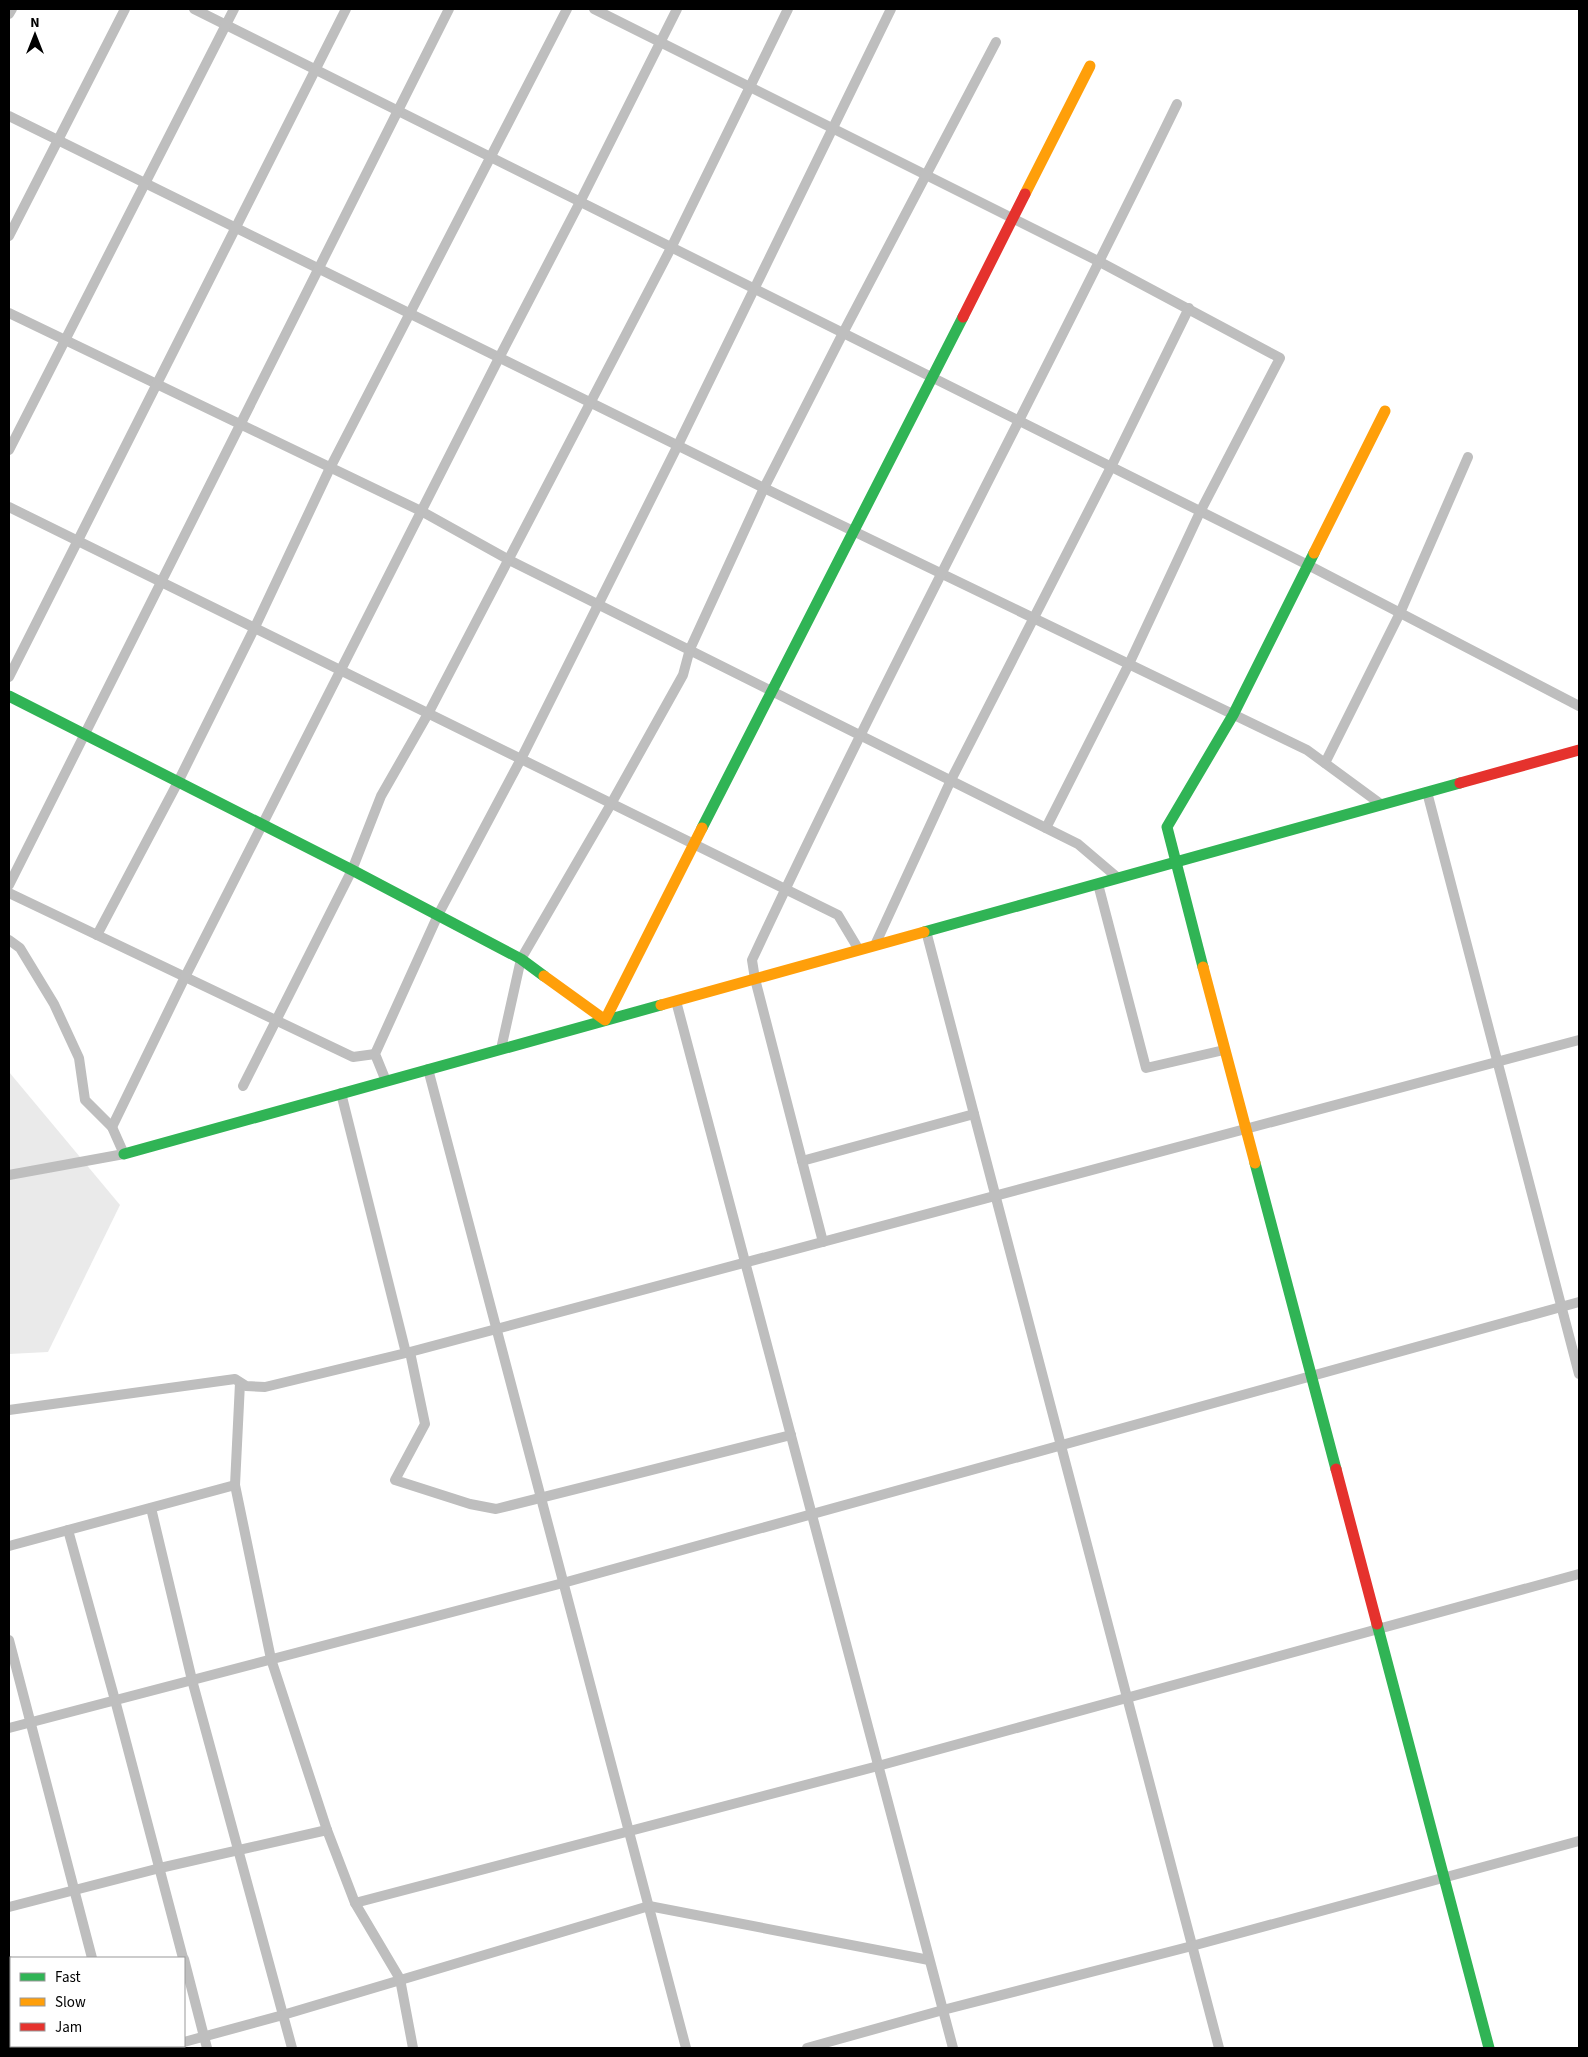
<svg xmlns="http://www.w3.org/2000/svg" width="1588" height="2057" viewBox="0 0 1588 2057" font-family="'Source Sans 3',sans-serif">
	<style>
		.green { fill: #eaeaea }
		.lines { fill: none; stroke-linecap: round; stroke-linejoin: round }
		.street { stroke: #bebebe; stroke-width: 10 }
		.fast { stroke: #30b455; stroke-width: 11 }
		.slow { stroke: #ff9f0a; stroke-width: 11 }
		.jam { stroke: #e5322d; stroke-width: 11 }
	</style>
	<rect width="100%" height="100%" fill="#fff"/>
	<path class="green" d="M9 1072 120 1205 48 1352 9 1354Z"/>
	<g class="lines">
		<g class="street">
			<path d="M194 9 1308 565 1579 706"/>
			<path d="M594 9 1100 262 1280 358 1200 512 1129 664 1046 828"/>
			<path d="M9 14 12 9"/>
			<path d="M9 116 764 488 1307 750 1382 805"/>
			<path d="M9 236 125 9"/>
			<path d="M9 313 421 511 509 560 1078 844 1118 878"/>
			<path d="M9 450 234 9"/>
			<path d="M9 507 838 915 859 950"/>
			<path d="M9 677 346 9"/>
			<path d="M1325 763 1400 613 1468 457"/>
			<path d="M1427 792 1579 1374"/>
			<path d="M1098 884 1146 1068 1224 1050"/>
			<path d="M9 885 449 9"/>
			<path d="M9 893 353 1057 375 1054"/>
			<path d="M926 931 1219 2048"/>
			<path d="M97 935 178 782 255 627 330 468 567 9"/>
			<path d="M9 940 20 948 54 1004 79 1058 85 1100 112 1127 124 1154 9 1175"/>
			<path d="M875 945 951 780 1111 467 1189 308"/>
			<path d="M676 1001 953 2048"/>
			<path d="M501 1049 521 959 611 804 683 675 690 649 764 488 843 333 996 42"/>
			<path d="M428 1069 686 2048"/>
			<path d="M386 1081 375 1054 438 915 521 759 678 445 891 9"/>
			<path d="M243 1086 352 870 381 796 429 712 671 248 788 9"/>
			<path d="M341 1093 406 1353"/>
			<path d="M112 1127 185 977 499 358 580 202 677 9"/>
			<path d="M802 1161 974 1114"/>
			<path d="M823 1242 755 979 752 960C887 671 1038 390 1177 104"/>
			<path d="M410 1352 1579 1040"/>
			<path d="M240 1383 235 1485 271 1659 327 1830 355 1903 400 1979 413 2048"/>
			<path d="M9 1410 235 1379 246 1386 265 1387 410 1352 425 1424 395 1480 470 1504 496 1509 791 1435"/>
			<path d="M151 1508 192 1680 292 2048"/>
			<path d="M68 1530 115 1700 183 1958"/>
			<path d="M9 1546 235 1485"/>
			<path d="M9 1640 92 1958"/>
			<path d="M9 1728 563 1583 1579 1302"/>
			<path d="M355 1903 878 1766 1579 1574"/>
			<path d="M9 1907 160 1868 327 1830"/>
			<path d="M184 1959 207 2048"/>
			<path d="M9 1961 11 1970"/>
			<path d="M184 2042 283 2015 649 1906 929 1960"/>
			<path d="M31 2046 32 2048"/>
			<path d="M115 2046 116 2048"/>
			<path d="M158 2048 168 2046"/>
			<path d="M807 2048 943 2010 1192 1946 1579 1841"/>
		</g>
		<g class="fast">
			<path d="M9 696 352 870 521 959 544 976"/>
			<path d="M702 828 963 317"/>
			<path d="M924 932 1460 783"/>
			<path d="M1203 967 1167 827 1233 715 1314 553"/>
			<path d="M124 1154 661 1005"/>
			<path d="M1255 1163 1336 1469"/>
			<path d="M1377 1624 1489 2048"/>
		</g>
		<g class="slow">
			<path d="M1025 194 1090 66"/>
			<path d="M1314 553 1385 411"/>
			<path d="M1203 967 1255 1163"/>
			<path d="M544 976 605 1020 702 828"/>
			<path d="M661 1005 924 932"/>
		</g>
		<g class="jam">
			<path d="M963 317 1025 194"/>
			<path d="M1460 783 1579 750"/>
			<path d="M1336 1469 1377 1624"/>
		</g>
	</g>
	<rect width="1588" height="2057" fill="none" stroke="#000000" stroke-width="20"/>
	<rect x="10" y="1957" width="175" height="90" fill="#ffffff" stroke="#999999"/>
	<rect x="20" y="1973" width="25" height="8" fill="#30b455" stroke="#999999"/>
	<text x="55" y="1982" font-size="15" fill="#000000">Fast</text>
	<rect x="20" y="1998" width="25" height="8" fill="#ff9f0a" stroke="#999999"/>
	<text x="55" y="2007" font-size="15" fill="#000000">Slow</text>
	<rect x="20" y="2023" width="25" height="8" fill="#e5322d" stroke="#999999"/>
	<text x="55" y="2032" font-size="15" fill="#000000">Jam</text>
	<g transform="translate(35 35)" stroke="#ffffff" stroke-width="4" paint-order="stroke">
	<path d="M0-4L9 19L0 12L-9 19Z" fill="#000000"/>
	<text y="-8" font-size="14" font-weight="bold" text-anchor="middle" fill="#000000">N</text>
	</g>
</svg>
